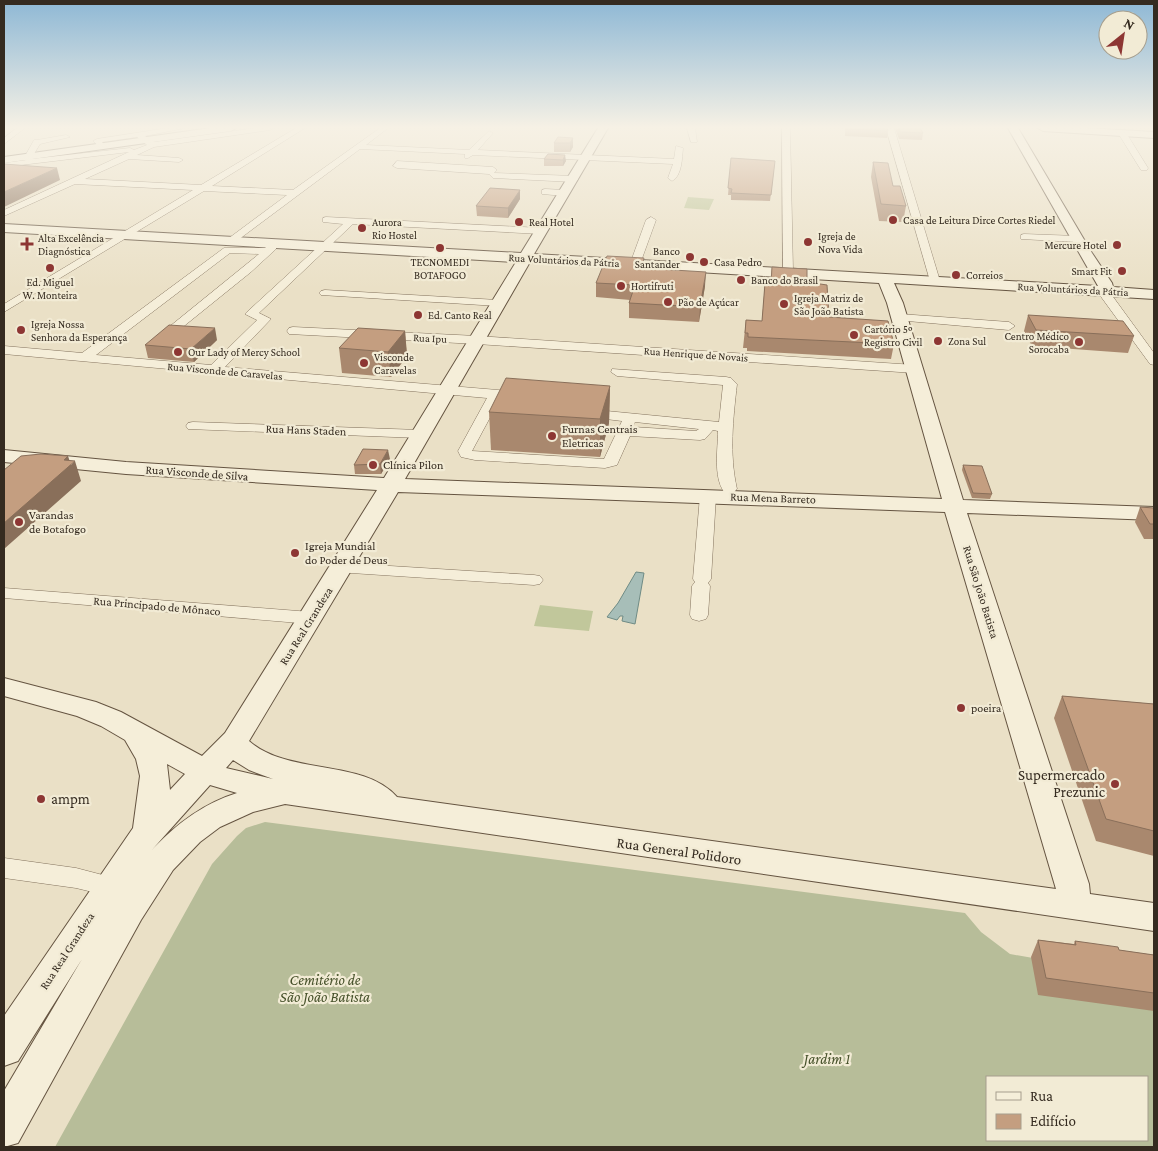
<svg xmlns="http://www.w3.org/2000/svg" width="1158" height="1151" viewBox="0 0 1158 1151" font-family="'Crimson Pro',serif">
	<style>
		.green { fill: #c1c79b }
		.cemetery { fill: #b7bd99; fill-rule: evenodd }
		.water { fill: #a7beb8; stroke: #6f8b85 }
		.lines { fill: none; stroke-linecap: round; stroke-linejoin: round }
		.street-casing { stroke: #84735e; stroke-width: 1 }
		.secondary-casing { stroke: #655441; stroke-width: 2 }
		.street { fill: #f5eed9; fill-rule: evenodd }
		.secondary { fill: #f5eed9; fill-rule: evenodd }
		.wall { fill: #a9886e }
		.shaded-wall { fill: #896f5a }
		.building { fill: #c49e80; stroke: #896f5a }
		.poi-dot { fill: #8d3633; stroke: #f2ebd5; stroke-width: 2 }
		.labels { text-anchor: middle; stroke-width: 4.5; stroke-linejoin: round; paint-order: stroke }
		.far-poi-label { font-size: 11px; fill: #352b20; stroke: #f2ebd5; text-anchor: start }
		.far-street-label { font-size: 11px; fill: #352b20; stroke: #f2ebd5 }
		.poi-label { font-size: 12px; fill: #352b20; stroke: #f2ebd5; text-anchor: start }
		.street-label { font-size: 12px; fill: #352b20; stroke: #f2ebd5 }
		.near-poi-label { font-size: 15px; fill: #352b20; stroke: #f2ebd5; text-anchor: end }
		.near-street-label { font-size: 15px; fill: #352b20; stroke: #f2ebd5 }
		.near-park-label { font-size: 15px; font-style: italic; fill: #455029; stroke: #f2ebd5 }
	</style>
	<rect width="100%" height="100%" fill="#eae0c6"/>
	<g class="green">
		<path d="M688 197 714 199 709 210 684 208Z"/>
		<path d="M540 605 593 611 589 631 534 626Z"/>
	</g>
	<path class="cemetery" d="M265 822 965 913 981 932 1010 954 1096 969 1154 974V1147H55L212 864 237 836 246 828ZM987 1077H1147V1140H987Z"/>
	<path class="water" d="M636 572 644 573 635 624 622 621 623 616H620L617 620 607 617 618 603Z"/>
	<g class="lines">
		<defs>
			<g id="street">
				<path d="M17 128H25L4 144V138Z"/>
				<path d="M168 128H185L145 136 154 142 256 128H274L270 130 154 147 137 155 179 158 183 160 179 162 129 159 85 179 201 185 296 128H305L212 186 293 190 380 128H388L366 145 469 150 489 131 493 133 478 150 674 159 676 146 683 148C682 158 682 176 672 181L668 178 673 164 473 155 468 158H465V154L360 149 234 243H226L225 241 287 195 204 191 4 312V304L193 190 75 184 4 216V210L129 152 4 167V163L26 160 24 158 34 140H37L66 135 70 137 40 144 31 159 130 148 134 150 147 145 137 137 102 142 106 147 102 149 93 141 97 139Z"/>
				<path d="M687 128H695L697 142H691Z"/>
				<path d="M782 128H790L793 272 788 275 783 272Z"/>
				<path d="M886 128H894L940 281 939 283H931L930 281Z"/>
				<path d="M1119 131H1125L1148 168 1147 170H1141L1118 133Z"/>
				<path d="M397 161 493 167 497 170 494 173 574 176 578 179 574 182 493 178 489 174 397 168 393 166Z"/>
				<path d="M545 189 565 190 569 193 565 196 542 194V190Z"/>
				<path d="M326 217 541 228 546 231 541 234 353 224 259 313 271 319 225 367 521 392 528 396 526 399H500L472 451 604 459 622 421 581 416 579 413 581 410 586 409 719 422 723 385 617 376 611 372 612 369 726 377 731 378 737 384C733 419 729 454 737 489L734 492H724C713 476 718 449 718 431L713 430 705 439 700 440 630 436 617 465 605 468 475 460 461 457 458 451 487 398 4 354V346L82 353 224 248H265L268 245H276V249L251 272 163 343 159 344 153 340 259 254 230 253 96 355 211 365 257 320 245 314 247 312 343 224 323 222V218ZM635 422 699 429 696 431 633 427Z"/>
				<path d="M651 217 656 220 640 264 639 266H631L630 264 646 220Z"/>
				<path d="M1024 234 1077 236 1082 239 1077 242 1021 239V235Z"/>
				<path d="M1106 288 1110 289 1111 294 1154 353V365L1150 364 1099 294 1102 289Z"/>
				<path d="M325 290 498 300 504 303 498 306 321 295 319 293 321 291Z"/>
				<path d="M900 314 1009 322 1015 326 1009 330 896 320 894 318Z"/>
				<path d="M293 327 477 336 915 365 921 369 915 373 477 344 289 334 287 331 289 328Z"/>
				<path d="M193 422 420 430 425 431 427 434 425 437 420 438 188 429 186 426 188 423Z"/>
				<path d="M708 491 714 493 716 496 711 579 708 583 710 586 708 615 706 619 699 621 692 619 690 615 692 586 695 582 693 579 700 496 702 493Z"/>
				<path d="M342 563 534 575 540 576 543 580 540 584 534 585 336 572 333 568 336 564Z"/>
				<path d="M4 588 311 612 318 614 320 618 318 622 311 624 4 598Z"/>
				<path d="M4 858 76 868 118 879 121 886 118 893 109 896 76 888 4 878Z"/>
			</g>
			<g id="secondary">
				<path d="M211 128H236L231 131 4 163V157Z"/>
				<path d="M598 128H608L534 254 1098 286 1008 128H1018L1092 253 1112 283 1113 287 1154 290V299L894 283 903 303 963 500 1154 507V520L967 513 1089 884 1090 894 1154 903V931L285 804 253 812 220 827 200 842 173 870 141 920 18 1143 4 1147V1091L82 959 18 1061 4 1066V1016L133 828 140 776 136 759 125 740 101 726 77 716 4 696V678L96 702 121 712 202 756 225 733 377 490 126 474 4 462V450L126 462 384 478 516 262 4 232V224L521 253ZM530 262 879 283 887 303 942 499 405 479ZM398 492 945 512 1056 889 397 797C363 758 288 776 249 741ZM233 760 249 770 273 779 226 768ZM167 764 185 774 170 790ZM210 785 237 793C202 804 175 825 150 852Z"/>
				<path d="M1038 128H1087L1154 132V138L1043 131Z"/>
			</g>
		</defs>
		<use href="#street" class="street-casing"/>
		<use href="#secondary" class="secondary-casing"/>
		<use href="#street" class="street"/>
		<use href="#secondary" class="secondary"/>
	</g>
	<g class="wall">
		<path d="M845 128H887L888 131 887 138 845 136Z"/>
		<path d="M895 128H920L923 133 922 140 899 139Z"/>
		<path d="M573 138V147L570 152H554V143Z"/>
		<path d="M548 154 566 161 563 166H544V159Z"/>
		<path d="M731 158 775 161 770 201 731 200V195H728Z"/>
		<path d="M873 162 893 186 906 206 903 222 879 221 871 177Z"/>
		<path d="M520 199 508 218 477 216 476 206Z"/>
		<path d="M772 267 807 282 829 317 894 344 891 359 747 351V348H743L746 320 762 321 765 283H770Z"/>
		<path d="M644 268 705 286 699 322 629 318V303L630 300 596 297V283Z"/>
		<path d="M1028 315 1134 336 1128 353 1032 346 1024 331Z"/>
		<path d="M405 331 407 356 391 377 342 373 339 348Z"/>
		<path d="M217 340 194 362 148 358 145 345Z"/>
		<path d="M610 386 609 423 600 457 491 450 489 412Z"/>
		<path d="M390 459 381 474H355L354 465Z"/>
		<path d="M963 465 992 494 990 499 972 498 962 470Z"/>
		<path d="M1140 507 1154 508V539H1144L1135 522Z"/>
		<path d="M1062 696 1154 704V856L1096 841 1054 718Z"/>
		<path d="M1038 940 1074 944 1075 941 1119 950 1154 955V1011L1038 995 1031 957Z"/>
	</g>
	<g class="shaded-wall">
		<path d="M573 138V147L570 152V143Z"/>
		<path d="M565 155 566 161 563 166V160Z"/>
		<path d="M57 168 60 180 4 207V192Z"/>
		<path d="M520 190V199L508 218V208Z"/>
		<path d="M644 258V272L641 268Z"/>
		<path d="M706 272 705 286 699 322 700 307Z"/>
		<path d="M215 328 217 340 194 362 191 349Z"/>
		<path d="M405 331 407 356 391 377 388 352Z"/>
		<path d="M610 386 609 423 600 457V419Z"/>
		<path d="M388 450 390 459 381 474 380 464Z"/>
		<path d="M68 456 71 465 75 461 81 481 4 549V523Z"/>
	</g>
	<g class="building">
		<path d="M846 128H887L888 131 846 129Z"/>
		<path d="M899 128H920L923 133 900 132Z"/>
		<path d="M558 137 573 138 570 143H554Z"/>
		<path d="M548 154 565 155 563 160 544 159Z"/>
		<path d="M731 158 775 161 771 195 731 193 732 189 728 188Z"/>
		<path d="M873 162 888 163 893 186H900L906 206 881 204Z"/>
		<path d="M4 164 57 168 4 192Z"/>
		<path d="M490 188 520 190 508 208 476 206Z"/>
		<path d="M607 256 644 258 641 268 706 272 700 307 629 303 635 285 596 283Z"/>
		<path d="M772 267 807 269V282L827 285 829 317 888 321 894 344 748 337V333H745L746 320 762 321 765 283H771Z"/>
		<path d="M1028 315 1123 321 1134 336 1036 330Z"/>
		<path d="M169 325 215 328 191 349 145 345Z"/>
		<path d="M358 328 405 331 388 352 339 348Z"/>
		<path d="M506 378 610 386 600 419 489 412Z"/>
		<path d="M363 449 388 450 380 464 354 465Z"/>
		<path d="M41 454 68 456 64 460 75 461 4 523V470L21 456Z"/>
		<path d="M963 465 982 466 992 494 973 493Z"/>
		<path d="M1140 507 1154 508V524H1150Z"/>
		<path d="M1062 696 1154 704V831L1106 819Z"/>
		<path d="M1038 940 1076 945 1075 941 1118 947 1119 950 1154 955V993L1046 978Z"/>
	</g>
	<linearGradient id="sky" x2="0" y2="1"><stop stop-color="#8eb8d5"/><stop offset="0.44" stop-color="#f6f1e5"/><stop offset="1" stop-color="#f6f1e5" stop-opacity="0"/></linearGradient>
	<rect width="1158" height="289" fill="url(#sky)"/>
	<g class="poi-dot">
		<circle cx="893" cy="220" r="5"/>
		<circle cx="519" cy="222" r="5"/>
		<circle cx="362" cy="228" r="5"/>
		<circle cx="808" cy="242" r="5"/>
		<path d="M24.5 236.5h5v5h5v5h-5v5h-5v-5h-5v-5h5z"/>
		<circle cx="1117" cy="245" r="5"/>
		<circle cx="440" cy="248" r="5"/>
		<circle cx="690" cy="257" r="5"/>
		<circle cx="704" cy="262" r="5"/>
		<circle cx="50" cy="268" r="5"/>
		<circle cx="1122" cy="271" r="5"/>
		<circle cx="956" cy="275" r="5"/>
		<circle cx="741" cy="280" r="5"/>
		<circle cx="621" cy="286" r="5"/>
		<circle cx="668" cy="302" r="5"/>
		<circle cx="784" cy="304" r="5"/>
		<circle cx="418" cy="315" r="5"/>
		<circle cx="21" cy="330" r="5"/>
		<circle cx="854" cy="335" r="5"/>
		<circle cx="938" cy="341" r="5"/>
		<circle cx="1079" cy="342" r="5"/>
		<circle cx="178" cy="352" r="5"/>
		<circle cx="364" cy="363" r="5"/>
		<circle cx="552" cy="436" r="5"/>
		<circle cx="373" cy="465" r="5"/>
		<circle cx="19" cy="522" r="5"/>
		<circle cx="295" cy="553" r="5"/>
		<circle cx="961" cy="708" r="5"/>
		<circle cx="1115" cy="784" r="5"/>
		<circle cx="41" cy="799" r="5"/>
	</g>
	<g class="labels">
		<g class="far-poi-label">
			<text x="903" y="224">Casa de Leitura Dirce Cortes Riedel</text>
			<text x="372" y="226">Aurora<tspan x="372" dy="13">Rio Hostel</tspan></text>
			<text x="529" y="226">Real Hotel</text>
			<text x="818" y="240">Igreja de<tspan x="818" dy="13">Nova Vida</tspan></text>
			<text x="38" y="242">Alta Excelência<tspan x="38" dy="13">Diagnóstica</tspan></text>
			<text x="1107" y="249" text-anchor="end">Mercure Hotel</text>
			<text x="680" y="255" text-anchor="end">Banco<tspan x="680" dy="13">Santander</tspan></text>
			<text x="440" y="266" text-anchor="middle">TECNOMEDI<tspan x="440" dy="13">BOTAFOGO</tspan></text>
			<text x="714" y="266">Casa Pedro</text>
			<text x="1112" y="275" text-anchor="end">Smart Fit</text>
			<text x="966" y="279">Correios</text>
			<text x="751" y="284">Banco do Brasil</text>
			<text x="50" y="286" text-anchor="middle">Ed. Miguel<tspan x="50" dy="13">W. Monteira</tspan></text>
			<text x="631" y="290">Hortifruti</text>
			<text x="794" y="302">Igreja Matriz de<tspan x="794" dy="13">São João Batista</tspan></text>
			<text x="678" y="306">Pão de Açúcar</text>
			<text x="428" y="319">Ed. Canto Real</text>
			<text x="31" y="328">Igreja Nossa<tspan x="31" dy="13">Senhora da Esperança</tspan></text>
			<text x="864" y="333">Cartório 5º<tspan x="864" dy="13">Registro Civil</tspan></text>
			<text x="1069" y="340" text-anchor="end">Centro Médico<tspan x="1069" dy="13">Sorocaba</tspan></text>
			<text x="948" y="345">Zona Sul</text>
			<text x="188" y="356">Our Lady of Mercy School</text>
			<text x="374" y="361">Visconde<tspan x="374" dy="13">Caravelas</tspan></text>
		</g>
		<g class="far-street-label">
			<text transform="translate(564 260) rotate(3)" y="4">Rua Voluntários da Pátria</text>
			<text transform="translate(1073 289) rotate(3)" y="4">Rua Voluntários da Pátria</text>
			<text transform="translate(430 338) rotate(3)" y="4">Rua Ipu</text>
			<text transform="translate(696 354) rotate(4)" y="4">Rua Henrique de Novais</text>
			<text transform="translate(225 371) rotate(5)" y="4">Rua Visconde de Caravelas</text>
		</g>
		<g class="poi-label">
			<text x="562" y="433">Furnas Centrais<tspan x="562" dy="14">Eletricas</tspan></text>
			<text x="383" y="469">Clínica Pilon</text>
			<text x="29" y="519">Varandas<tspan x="29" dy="14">de Botafogo</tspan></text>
			<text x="305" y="550">Igreja Mundial<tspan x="305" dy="14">do Poder de Deus</tspan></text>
			<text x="971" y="712">poeira</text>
		</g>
		<g class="street-label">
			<text transform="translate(306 430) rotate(2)" y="4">Rua Hans Staden</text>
			<text transform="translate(197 473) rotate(4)" y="4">Rua Visconde de Silva</text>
			<text transform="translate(773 498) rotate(2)" y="4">Rua Mena Barreto</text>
			<text transform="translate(981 592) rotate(73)" y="4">Rua São João Batista</text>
			<text transform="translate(157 606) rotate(5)" y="4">Rua Principado de Mônaco</text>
			<text transform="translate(306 626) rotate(-58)" y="4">Rua Real Grandeza</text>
			<text transform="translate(67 951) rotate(-57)" y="4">Rua Real Grandeza</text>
		</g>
		<g class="near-poi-label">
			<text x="1105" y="780">Supermercado<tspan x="1105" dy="17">Prezunic</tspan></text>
			<text x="51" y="804" text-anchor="start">ampm</text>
		</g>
		<g class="near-street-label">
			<text transform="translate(679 851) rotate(8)" y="5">Rua General Polidoro</text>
		</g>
		<g class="near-park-label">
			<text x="325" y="985">Cemitério de<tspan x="325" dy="17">São João Batista</tspan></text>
			<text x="827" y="1064">Jardim 1</text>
		</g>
	</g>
	<rect width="1158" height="1151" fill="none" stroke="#352b20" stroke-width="10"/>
	<rect x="986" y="1076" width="162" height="65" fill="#f2ebd5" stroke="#a69e8d"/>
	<rect x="996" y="1092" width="25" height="8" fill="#f5eed9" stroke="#a69e8d"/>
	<text x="1030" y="1101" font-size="15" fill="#352b20">Rua</text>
	<rect x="996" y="1114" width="25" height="15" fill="#c49e80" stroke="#a69e8d"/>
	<text x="1030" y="1126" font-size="15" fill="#352b20">Edifício</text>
	<g transform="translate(1123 35) rotate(30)"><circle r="24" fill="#f2ebd5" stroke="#a69e8d"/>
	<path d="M0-4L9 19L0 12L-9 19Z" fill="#8d3633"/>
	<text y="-8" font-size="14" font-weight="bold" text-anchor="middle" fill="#352b20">N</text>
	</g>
</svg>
